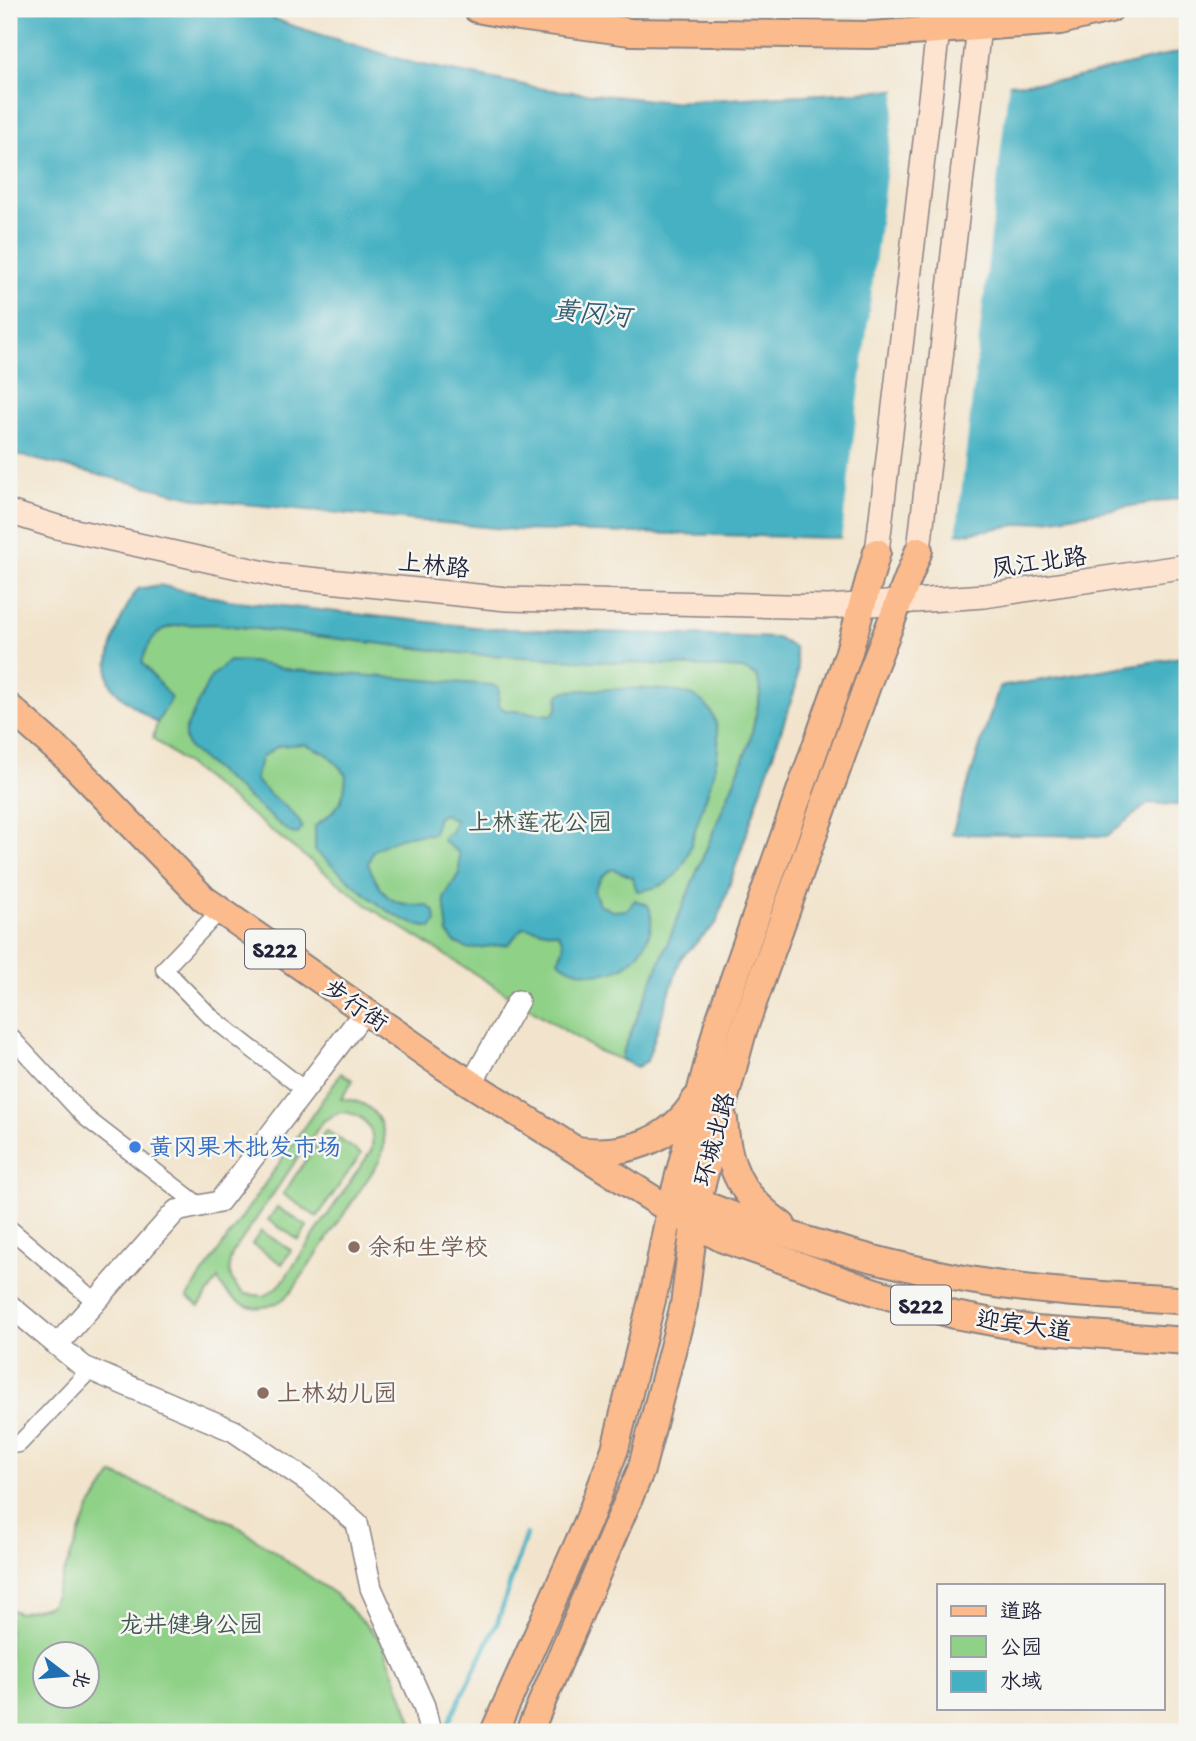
<svg xmlns="http://www.w3.org/2000/svg" width="1196" height="1741" viewBox="0 0 1196 1741" font-family="'Gochi Hand','LXGW WenKai TC',sans-serif">
	<style>
		.green { fill: #90d188; stroke: #597a62; stroke-width: 2; fill-rule: evenodd }
		.water { fill: #44b1c2; stroke: #336a7e; stroke-width: 2 }
		.pier { fill: #f2e4cc }
		.lines { fill: none; stroke-linecap: round; stroke-linejoin: round }
		.stream { stroke: #44b1c2; stroke-width: 5 }
		.minor-casing { stroke: #8a8384; stroke-width: 19 }
		.tertiary-casing { stroke: #8a8384; stroke-width: 24 }
		.secondary-casing { stroke: #8a8384; stroke-width: 26 }
		.primary-casing { stroke: #8a8384; stroke-width: 30 }
		.minor { stroke: #fff; stroke-width: 16 }
		.tertiary { stroke: #fff; stroke-width: 21 }
		.secondary { stroke: #fde4d1; stroke-width: 23 }
		.primary { stroke: #fbbb8c; stroke-width: 26 }
		.shop-dot { fill: #3f7fe0; stroke: #f6f6f2; stroke-width: 2.5 }
		.education-dot { fill: #8d6e63; stroke: #f6f6f2; stroke-width: 2.5 }
		.labels { text-anchor: middle; stroke-width: 5; stroke-linejoin: round; paint-order: stroke }
		.shield { fill: #f6f6f2; stroke: #626272; stroke-width: 2 }
		.shield-label { font-size: 23px; font-weight: bold; fill: #22223b }
		.street-label { font-size: 24px; fill: #22223b; stroke: #f6f6f2 }
		.park-label { font-size: 24px; fill: #435752; stroke: #f6f6f2 }
		.shop-label { font-size: 24px; fill: #366cbe; stroke: #f6f6f2; text-anchor: start }
		.education-label { font-size: 24px; fill: #785e54; stroke: #f6f6f2; text-anchor: start }
		.water-label { font-size: 26px; font-style: italic; fill: #305b71; stroke: #f6f6f2 }
	</style>
	<rect width="100%" height="100%" fill="#f6f6f2"/>
	<filter id="ink" filterUnits="userSpaceOnUse"><feTurbulence type="fractalNoise" baseFrequency=".0143" numOctaves="2"/><feDisplacementMap in="SourceGraphic" scale="14" xChannelSelector="R" yChannelSelector="G"/><feConvolveMatrix kernelMatrix="1 2 1 2 8 2 1 2 1" color-interpolation-filters="sRGB"/></filter>
	<filter id="wash" filterUnits="userSpaceOnUse"><feTurbulence type="fractalNoise" baseFrequency=".00686" numOctaves="4" result="noise"/><feDisplacementMap in="SourceGraphic" scale="28" xChannelSelector="R" yChannelSelector="G"/><feGaussianBlur stdDeviation="1.57" result="paint"/><feColorMatrix in="noise" values="0 0 0 0 0 0 0 0 0 0 0 0 0 0 0 0 0 1.4 0 .05"/><feComposite in="paint" operator="in"/></filter>
	<g filter="url(#wash)">
		<rect width="100%" height="100%" fill="#f2e4cc"/>
		<g class="green">
			<path d="M215 624 468 654 744 669 757 676 761 691 749 745 629 1037 622 1060 596 1050 372 909 153 738 157 723 170 698 142 663C144 656 146 646 150 640 163 621 194 625 215 624Z"/>
			<path d="M341 1073 353 1080 341 1099C377 1099 395 1134 377 1165L292 1291C268 1318 233 1310 218 1279L199 1306 187 1297ZM340 1112C363 1112 377 1129 371 1151L281 1284 265 1296 245 1294C230 1284 226 1270 232 1254L323 1121Z"/>
			<path d="M326 1130 361 1154 317 1217 283 1194Z"/>
			<path d="M277 1207 307 1226 299 1240 268 1220Z"/>
			<path d="M261 1231 291 1250 282 1264 252 1244Z"/>
			<path d="M113 1474 233 1523 336 1595 382 1641 416 1732H9V1609L19 1613 51 1605 90 1508ZM46 1654H88V1696H46Z"/>
		</g>
		<g class="water">
			<path d="M9 9H252L290 25 413 63 544 89 671 102 1062 81 1187 50V497L968 533 831 538 515 530 203 500 9 453Z"/>
			<path d="M159 585 228 600 484 628 777 638 794 647 798 665 796 686 717 922 681 958 647 1061 637 1067 622 1060V1054L749 745 761 691 757 676 743 669 468 654 215 624C175 626 156 618 142 662L171 698 157 723C147 716 115 693 111 685 100 664 124 606 138 589Z"/>
			<path d="M1187 656V806L1149 803 1107 836 952 834 999 687Z"/>
			<path d="M229 661 252 662 292 670 492 685 499 688 498 705 505 710 552 715 557 709 559 695 565 691C595 690 673 683 697 698 738 724 709 786 698 821 692 838 690 856 679 871 668 885 654 889 637 891L632 877 613 869C603 873 599 881 594 891L599 904 612 911 627 910 635 900 648 905C658 926 644 953 625 966 607 978 573 975 558 960 564 949 566 944 558 933L523 927 509 944 468 949 454 942 448 934 444 898 459 873V853L443 841 445 836 451 832 455 820 444 814 438 817 433 834C407 834 395 838 373 851L368 864C383 897 390 907 427 905L435 912 436 921 432 928C387 923 349 877 315 851V826C338 810 345 801 346 774L327 754 305 744 278 746 262 757 255 779C267 797 294 807 302 827L298 834 291 833 284 828 189 748 185 740V730L210 678Z"/>
		</g>
		<path class="pier" d="M1009 80 956 537 841 541 897 86Z"/>
		<g class="lines">
			<path class="stream" d="M446 1728 498 1621 526 1534"/>
		</g>
	</g>
	<g filter="url(#ink)">
		<g class="lines">
			<defs>
				<g id="minor">
					<path d="M213 918 164 969 211 1017 306 1091"/>
					<path d="M9 1035 86 1118 200 1206"/>
					<path d="M9 1228 96 1302"/>
					<path d="M9 1445 19 1444 90 1370"/>
				</g>
				<g id="tertiary">
					<path d="M355 1024 219 1202 176 1211 57 1345 84 1367 234 1431 309 1482 357 1523 371 1588 424 1706 430 1732"/>
					<path d="M474 1079 518 1001"/>
					<path d="M9 1305 57 1345"/>
				</g>
				<g id="secondary">
					<path d="M9 512 57 527 279 576 507 599 829 607 984 596 1187 566"/>
					<path d="M919 550 979 27"/>
					<path d="M877 552 938 30"/>
				</g>
				<g id="primary">
					<path d="M477 9 519 17 630 32 871 35 1060 21 1110 9"/>
					<path d="M9 707 68 759 204 899 445 1067 670 1210 723 1239 875 1292 955 1315 1036 1330 1187 1341"/>
					<path d="M724 1120C728 1169 741 1196 782 1225"/>
					<path d="M578 1150C623 1156 671 1142 695 1100"/>
					<path d="M697 1202C802 1243 930 1279 1043 1290 1091 1295 1139 1297 1187 1301"/>
					<path d="M494 1732 589 1519 615 1449 655 1288 670 1210 718 1024 848 655 877 552"/>
					<path d="M529 1732 641 1470 684 1305 697 1202 743 1031 874 666 919 550"/>
				</g>
			</defs>
			<use href="#minor" class="minor-casing"/>
			<use href="#tertiary" class="tertiary-casing"/>
			<use href="#secondary" class="secondary-casing"/>
			<use href="#primary" class="primary-casing"/>
			<use href="#minor" class="minor"/>
			<use href="#tertiary" class="tertiary"/>
			<use href="#secondary" class="secondary"/>
			<use href="#primary" class="primary"/>
		</g>
	</g>
	<circle class="shop-dot" cx="135" cy="1147" r="7"/>
	<g class="education-dot">
		<circle cx="354" cy="1247" r="7"/>
		<circle cx="263" cy="1393" r="7"/>
	</g>
	<g class="labels">
		<g class="shield">
			<rect x="245" y="929.5" width="60" height="39" rx="5"/>
			<rect x="891" y="1285.5" width="60" height="39" rx="5"/>
		</g>
		<g class="shield-label">
			<text x="275" y="957">S222</text>
			<text x="921" y="1313">S222</text>
		</g>
		<g class="street-label">
			<text transform="translate(1039 562) rotate(-8)" y="8">凤江北路</text>
			<text transform="translate(434 565) rotate(6)" y="8">上林路</text>
			<text transform="translate(356 1005) rotate(35)" y="8">步行街</text>
			<text transform="translate(714 1139) rotate(-75)" y="8">环城北路</text>
			<text transform="translate(1024 1325) rotate(8)" y="8">迎宾大道</text>
		</g>
		<g class="park-label">
			<text x="540" y="830">上林莲花公园</text>
			<text x="191" y="1632">龙井健身公园</text>
		</g>
		<g class="shop-label">
			<text x="149" y="1155">黄冈果木批发市场</text>
		</g>
		<g class="education-label">
			<text x="368" y="1255">余和生学校</text>
			<text x="277" y="1401">上林幼儿园</text>
		</g>
		<g class="water-label">
			<text transform="translate(592 313) rotate(6)" y="9">黄冈河</text>
		</g>
	</g>
	<rect width="1196" height="1741" fill="none" stroke="#f6f6f2" stroke-width="35"/>
	<rect x="937" y="1584" width="228" height="126" fill="#f6f6f2" stroke="#a1a1a9" stroke-width="2"/>
	<rect x="951" y="1606" width="35" height="10" fill="#fbbb8c" stroke="#a1a1a9" stroke-width="2"/>
	<text x="1000" y="1618" font-size="21" fill="#22223b">道路</text>
	<rect x="951" y="1636" width="35" height="21" fill="#90d188" stroke="#a1a1a9" stroke-width="2"/>
	<text x="1000" y="1654" font-size="21" fill="#22223b">公园</text>
	<rect x="951" y="1671" width="35" height="21" fill="#44b1c2" stroke="#a1a1a9" stroke-width="2"/>
	<text x="1000" y="1688" font-size="21" fill="#22223b">水域</text>
	<g transform="translate(66 1675) rotate(106)"><circle r="33" fill="#f6f6f2" stroke="#a1a1a9" stroke-width="2"/>
	<path d="M0-5L12 26L0 18L-12 26Z" fill="#1f6fb2"/>
	<text y="-10" font-size="19" font-weight="bold" text-anchor="middle" fill="#22223b">北</text>
	</g>
</svg>
